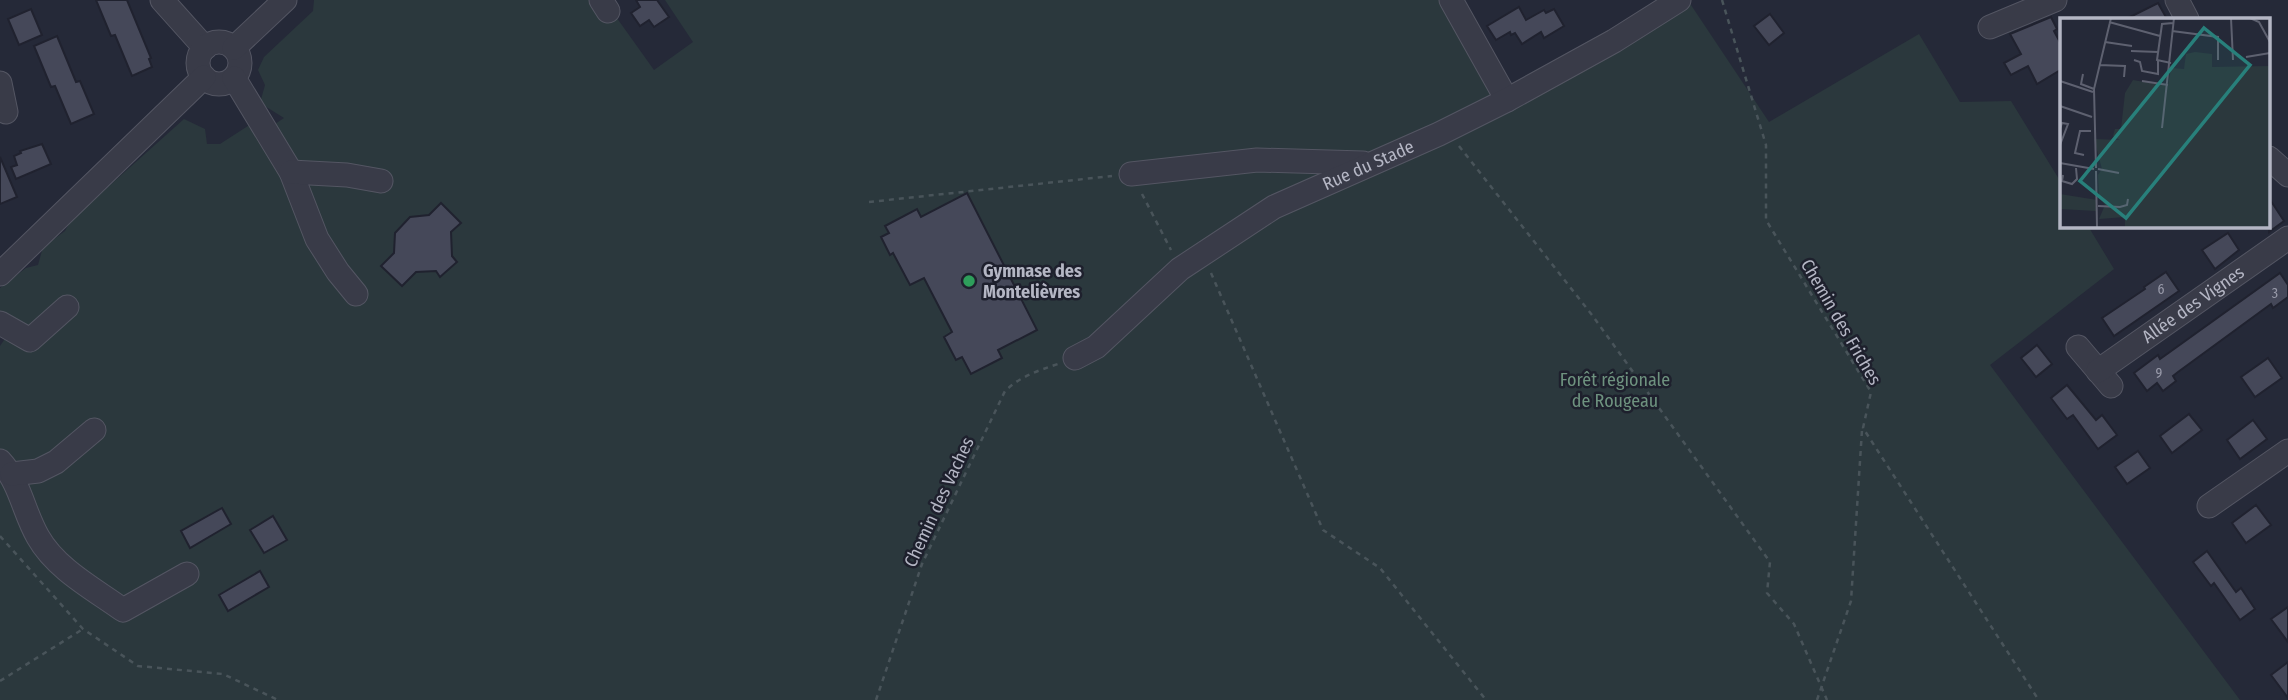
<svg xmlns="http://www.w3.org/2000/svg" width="2288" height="700" viewBox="0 0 2288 700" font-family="'Fira Sans Condensed',sans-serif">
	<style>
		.green { fill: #2b383d }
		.building { fill: #454859; stroke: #20222f; stroke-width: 2 }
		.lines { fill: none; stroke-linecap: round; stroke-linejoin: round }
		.minor-casing { stroke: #545663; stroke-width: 25 }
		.path { stroke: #49545a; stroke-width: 2.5; stroke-dasharray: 5 5; stroke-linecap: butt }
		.minor { stroke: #393b48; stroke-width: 23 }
		.leisure-dot { fill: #2e9e5b; stroke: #1e202d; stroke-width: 2.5 }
		.labels { text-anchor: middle; stroke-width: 5; stroke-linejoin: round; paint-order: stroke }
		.number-label { font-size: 14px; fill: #989aa9 }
		.street-label { font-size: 18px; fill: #b4b6c4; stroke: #1e202d }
		.poi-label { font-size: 18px; font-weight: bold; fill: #b4b6c4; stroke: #1e202d; text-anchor: start }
		.park-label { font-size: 18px; fill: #6e927f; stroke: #1e202d }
		.inset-road { fill: none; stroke: #5e6170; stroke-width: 2 }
		.view { fill: #28807b; fill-opacity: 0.15; stroke: #28807b; stroke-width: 3.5 }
		.inset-edge { fill: none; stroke: #b4b6c4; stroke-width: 3.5 }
	</style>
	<rect width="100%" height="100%" fill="#252938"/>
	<path class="green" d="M314 0H604L654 70 693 42 665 0H1443L1500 103 1689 2 1769 122 1919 34 1960 102 2011 101 2062 184V226H2088L2114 269 1990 365 2240 700H0V346L17 321 0 318V288L26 268 38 265 43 247 65 231 71 220 184 119 205 129 207 144H220L265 115 275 124 284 118 260 103 265 85 258 70 264 57 313 11Z"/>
	<g class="building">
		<path d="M96 0H127L151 58 149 59 152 67 132 76 115 35 111 36Z"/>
		<path d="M636 0H657L669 17 654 27 649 20 640 26 631 13 640 7Z"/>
		<path d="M2158 3 2167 19H2126Z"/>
		<path d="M1519 7 1526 20 1544 10 1546 13 1554 9 1564 26 1544 38 1541 32 1522 44 1515 33 1511 35 1510 32 1496 40 1487 26Z"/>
		<path d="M31 9 42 35 19 45 8 19Z"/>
		<path d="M1770 14 1784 33 1769 45 1754 26Z"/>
		<path d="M2051 17 2057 29 2054 31 2062 46V69L2037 84 2028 66 2011 75 2004 63 2021 54 2010 34Z"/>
		<path d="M57 36 76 82 80 81 94 114 71 124 55 86 51 87 34 46Z"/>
		<path d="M42 144 51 164 16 179 11 167 17 165 14 156 21 153 20 151Z"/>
		<path d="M0 157 17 197 0 204Z"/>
		<path d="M967 193 1037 330 998 350 1002 358 971 374 962 357 956 360 944 337 952 332 924 278 910 285 893 253 890 255 881 237 889 233 885 226 917 209 921 217Z"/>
		<path d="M2269 198 2284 221 2269 232Z"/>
		<path d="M441 203 461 223 451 232 452 256 457 262 440 277 436 271 416 272 402 286 381 266 394 253 395 233 410 217 429 215Z"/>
		<path d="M2228 233 2239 250 2215 269 2202 250Z"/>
		<path d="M2166 272 2179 291 2114 336 2102 318 2145 289 2144 287Z"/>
		<path d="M2280 273 2288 285V297L2273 308 2271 304 2178 372 2173 376 2176 381 2163 391 2157 383 2147 391 2134 373 2158 355 2160 359Z"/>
		<path d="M2037 345 2052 364 2036 377 2021 358Z"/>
		<path d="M2268 358 2282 378 2255 397 2241 377Z"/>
		<path d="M2067 385 2096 420 2102 415 2117 435 2098 449 2073 415 2067 419 2051 398Z"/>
		<path d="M2189 414 2202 430 2172 453 2160 436Z"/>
		<path d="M2253 420 2267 439 2240 459 2227 440Z"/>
		<path d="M2138 451 2150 468 2127 484 2115 467Z"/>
		<path d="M2256 505 2271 525 2246 543 2232 523Z"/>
		<path d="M222 508 231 524 190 548 181 531Z"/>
		<path d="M273 516 287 540 264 553 250 530Z"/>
		<path d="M2207 551 2236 592 2241 588 2255 609 2240 620 2214 583 2211 586 2193 562Z"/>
		<path d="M260 571 269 587 228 611 219 595Z"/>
		<path d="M2288 607V642L2271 619Z"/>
		<path d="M2288 662V698L2271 675Z"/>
	</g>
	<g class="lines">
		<defs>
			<g id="minor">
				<path d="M162 0 205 48"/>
				<path d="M601 0 608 11"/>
				<path d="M1451 0 1507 100"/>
				<path d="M2177 0 2187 19"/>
				<path d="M1990 27 2055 0"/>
				<circle cx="219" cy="63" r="21"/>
				<path d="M234 48 285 0"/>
				<path d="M234 78 291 172 317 239 338 272 356 294"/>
				<path d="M0 83 6 112"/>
				<path d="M2269 158 2288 175"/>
				<path d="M291 172 347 175 381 181"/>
				<path d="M1131 174 1257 160 1363 163"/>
				<path d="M0 274 204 77"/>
				<path d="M0 323 30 340 67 307"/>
				<path d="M2078 347 2111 386"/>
				<path id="s1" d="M1075 358 1096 347 1180 269 1274 207 1439 134 1507 100 1614 41 1679 0"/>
				<path id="s2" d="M2098 371 2288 238"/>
				<path d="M0 461C21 484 23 511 38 537 56 569 94 589 123 610L187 574"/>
				<path d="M12 474 38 471 56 462 94 430"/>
				<path d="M2209 506 2288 451"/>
			</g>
		</defs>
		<use href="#minor" class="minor-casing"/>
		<g class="path">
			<path d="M1722 0 1766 145V220L1871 392 1863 428 2038 699 2037 700"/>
			<path d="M1459 146 1592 315 1770 562 1767 593 1794 624 1827 700"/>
			<path d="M1142 194 1171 250"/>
			<path d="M869 202 1112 176"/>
			<path d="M1211 273 1323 530 1380 568 1486 700"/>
			<path d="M0 536 83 629 138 666 223 674 278 700"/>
			<path d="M0 681 83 629"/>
			<path d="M876 700 922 564 1005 391C1021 376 1037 371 1058 364"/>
			<path d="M1817 700 1851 601 1862 430"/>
		</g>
		<use href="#minor" class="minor"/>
	</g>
	<circle class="leisure-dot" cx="969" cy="281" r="7"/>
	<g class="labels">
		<g class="number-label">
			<text x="2161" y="294">6</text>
			<text x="2275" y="298">3</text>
			<text x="2159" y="378">9</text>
		</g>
		<g class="street-label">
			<text dy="6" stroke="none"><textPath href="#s1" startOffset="354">Rue du Stade</textPath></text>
			<text dy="6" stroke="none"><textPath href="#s2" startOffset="116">Allée des Vignes</textPath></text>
			<text transform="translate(1841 322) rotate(60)" y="6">Chemin des Friches</text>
			<text transform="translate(939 502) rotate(-65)" y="6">Chemin des Vaches</text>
		</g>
		<g class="poi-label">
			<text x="983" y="277">Gymnase des<tspan x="983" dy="21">Montelièvres</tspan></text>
		</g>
		<g class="park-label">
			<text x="1615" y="386">Forêt régionale<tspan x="1615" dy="21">de Rougeau</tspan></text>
		</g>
	</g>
	<g transform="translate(2060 18)">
		<rect width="210" height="210" fill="#252938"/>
		<path d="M135 34 152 36V49L210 48V210H65V199L39 201 45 187 39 179 38 157 42 151 34 121 60 122 53 118 55 111H61L65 75 73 62 108 68 111 50 124 51 126 36ZM0 176 37 182 36 193 0 191Z" fill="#2b383d"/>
		<path class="inset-road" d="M171 0 173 42M190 0 199 4 210 24M49 4 100 18M112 13 158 19V42M45 24 72 28M71 33 98 34M186 39 210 35M74 42 80 44 82 53 98 56V43M111 45 97 42 102 6 113 5M39 47 65 48 64 59M23 56 21 66 34 71M0 63 33 74M82 63 108 67M0 88 32 99M102 110 114 0M0 111 2 105 8 106 0 127M24 137 15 135 20 113H31M0 145 34 151M36 150 34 71 51 0M38 151 59 155M36 153 37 210M3 157 2 163 12 166 17 161 16 150M38 188 60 189 67 187 68 181"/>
		<path class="view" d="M144 10 190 47 66 200 20 163Z"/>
		<rect width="210" height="210" class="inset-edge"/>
	</g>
</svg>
